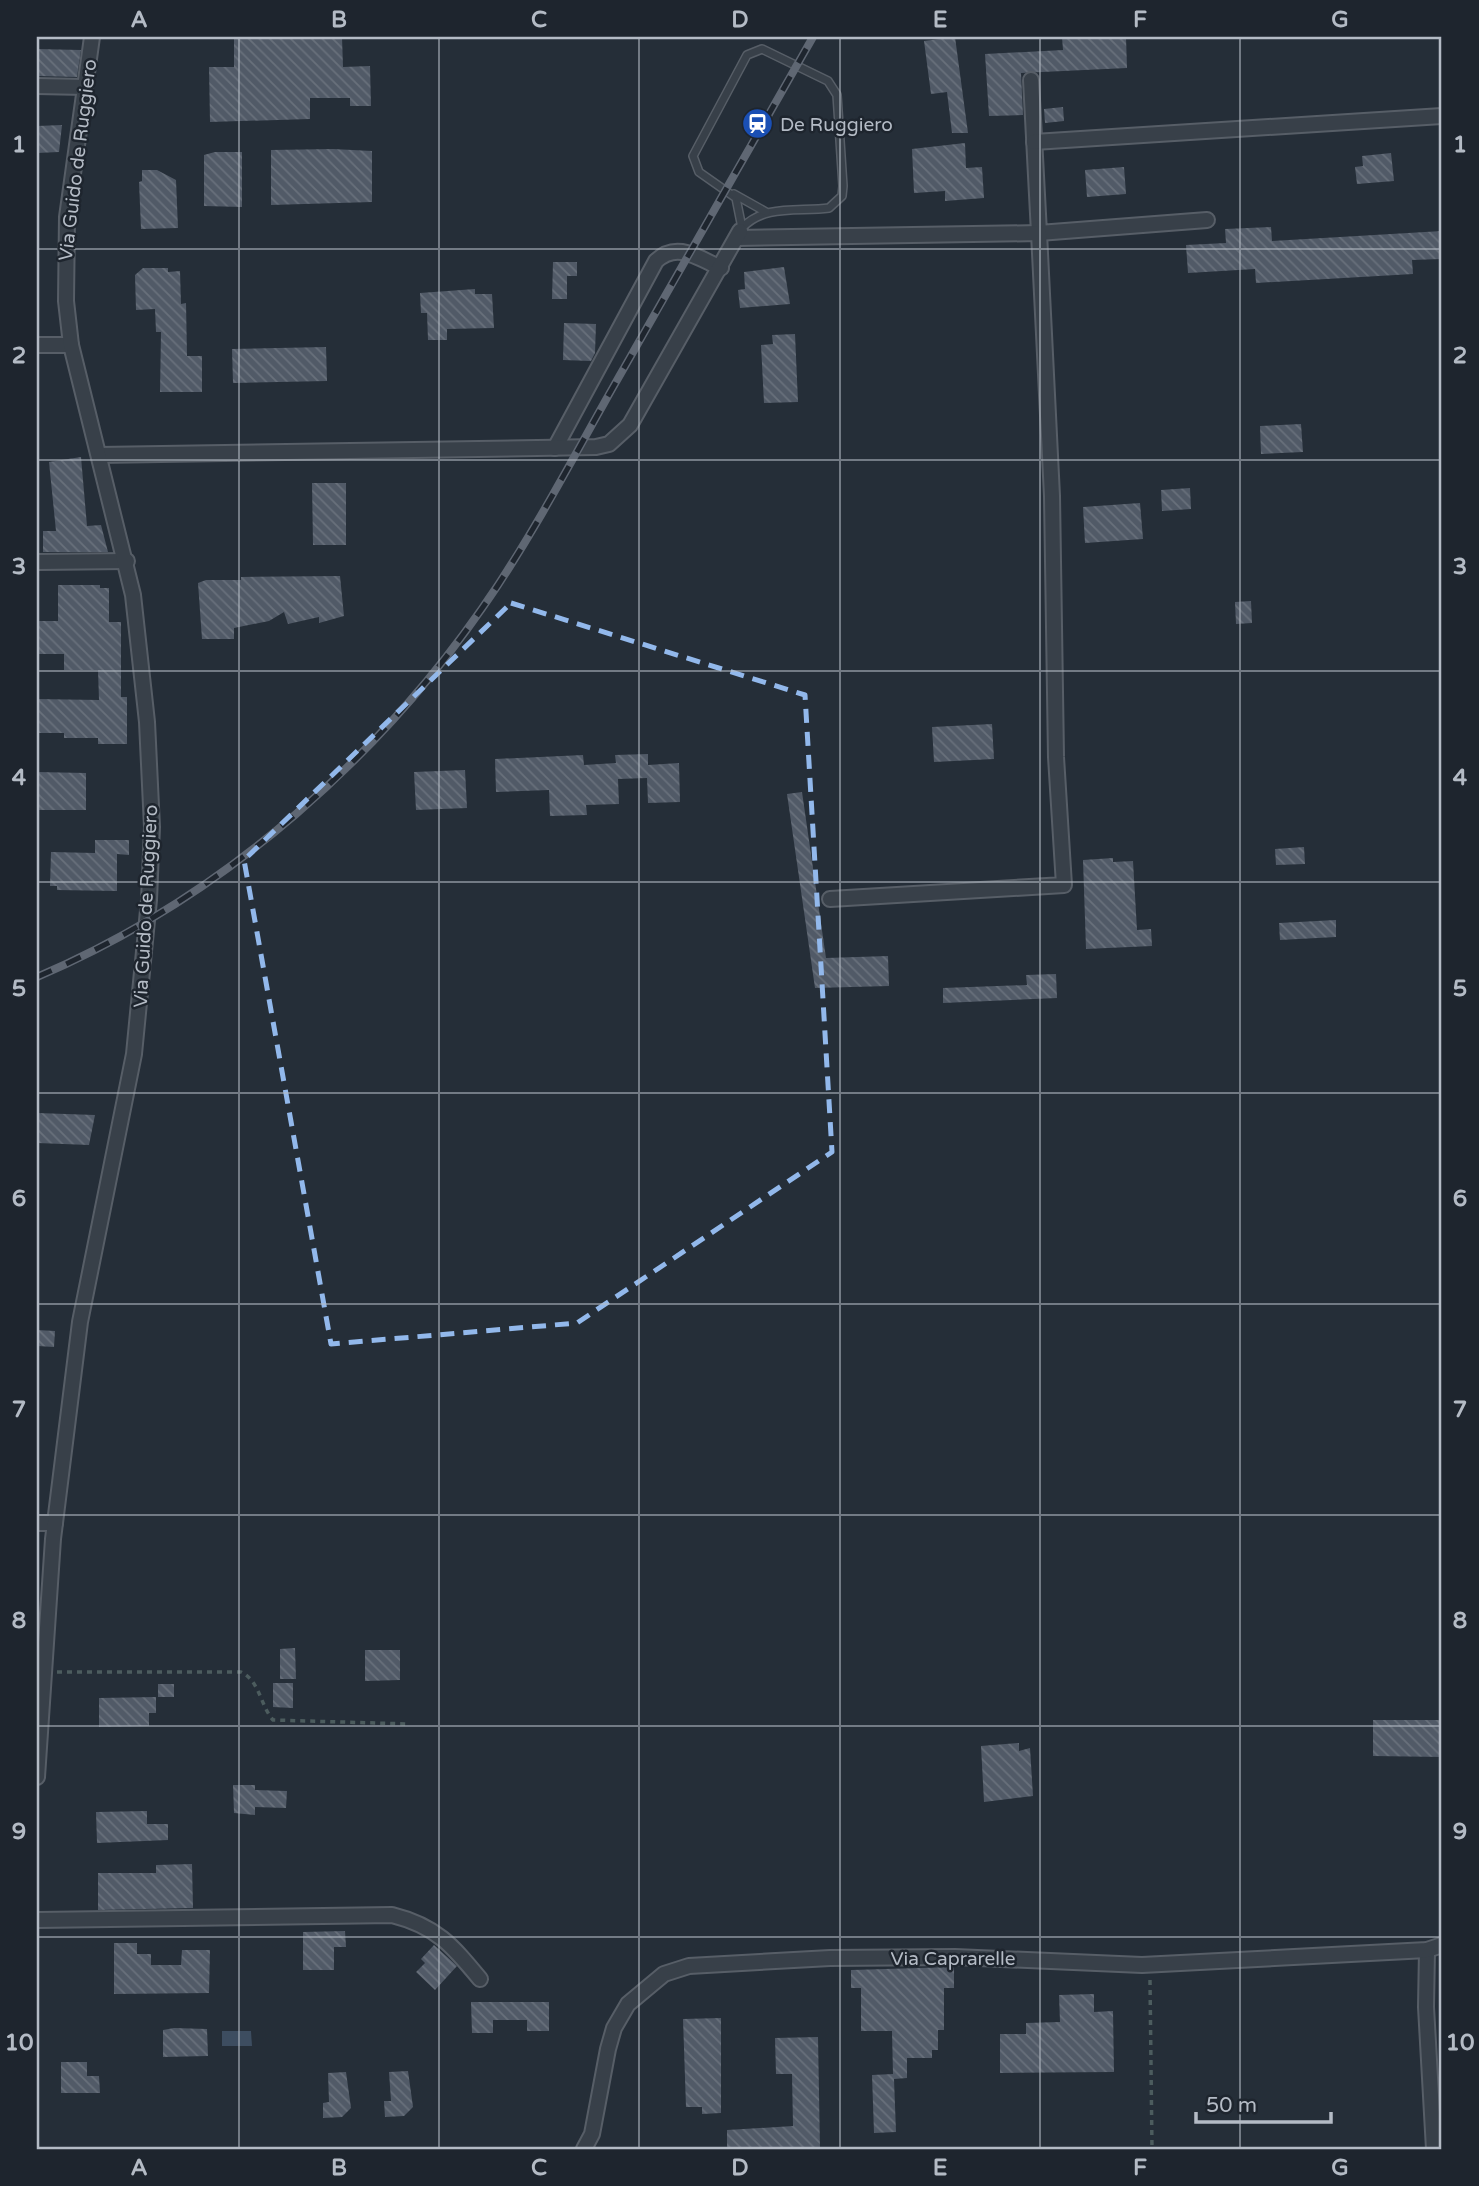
<svg xmlns="http://www.w3.org/2000/svg" width="1479" height="2186" viewBox="0 0 1479 2186" font-family="'Varela Round',sans-serif">
	<style>
		.water { fill: #3d4d60 }
		.building { fill: url(#building-back-hatch) }
		.lines { fill: none; stroke-linecap: round; stroke-linejoin: round }
		.service-casing { stroke: #575e67; stroke-width: 10 }
		.minor-casing { stroke: #575e67; stroke-width: 18 }
		.path { stroke: #4c5c5e; stroke-width: 3.5; stroke-dasharray: 5 5; stroke-linecap: butt }
		.service { stroke: #384049; stroke-width: 7 }
		.minor { stroke: #384049; stroke-width: 14 }
		.rail-casing { stroke: #5f6773; stroke-width: 8 }
		.rail { stroke: #1e252e; stroke-width: 5; stroke-dasharray: 16; stroke-linecap: butt }
		.marked { fill: none; stroke: #92b8eb; stroke-width: 5; stroke-dasharray: 14 9; stroke-linejoin: round }
		.grid { fill: none; stroke: #b4bbc5; stroke-width: 2; stroke-opacity: 0.55 }
		.labels { text-anchor: middle; stroke-width: 5; stroke-linejoin: round; paint-order: stroke }
		.poi-label { font-size: 19px; fill: #b4bbc5; stroke: #1e252e; text-anchor: start }
		.street-label { font-size: 19px; fill: #b4bbc5; stroke: #1e252e }
		.neatline { fill: none; stroke: #b4bbc5; stroke-width: 2.5 }
		.grid-label { font-size: 23px; text-anchor: middle; font-weight: bold; fill: #b4bbc5 }
	</style>
	<defs>
		<pattern id="building-back-hatch" width="6" height="6" patternUnits="userSpaceOnUse" patternTransform="scale(1.75)"><rect width="6" height="6" fill="#515a67"/><path d="M-1 5l2 2M0 0l6 6M5-1l2 2" fill="none" stroke="#68707b"/></pattern>
	</defs>
	<rect width="100%" height="100%" fill="#252e38"/>
	<path class="water" d="M222 2031H251L252 2046H222Z"/>
	<g class="building">
		<path d="M234 37H342L343 67 370 66 371 106H350V98H310V119L210 122 209 67H234Z"/>
		<path d="M955 37 968 133H952L947 92 931 94 924 41Z"/>
		<path d="M1062 37H1126L1127 68 1021 73 1023 115 989 116 985 54 1063 50Z"/>
		<path d="M37 49 81 50 77 77 37 76Z"/>
		<path d="M1063 107 1064 121 1045 123 1044 109Z"/>
		<path d="M62 125 59 152 37 153V126Z"/>
		<path d="M965 143 966 168 982 167 984 198 945 201V191L914 193 912 149Z"/>
		<path d="M333 149 372 151V202L271 205V150Z"/>
		<path d="M215 152H242V207L204 206V155Z"/>
		<path d="M1391 153 1394 181 1357 184 1355 167 1363 166 1362 156Z"/>
		<path d="M1124 167 1126 194 1087 197 1085 170Z"/>
		<path d="M142 170H157L176 180 178 228 141 229 139 182 142 181Z"/>
		<path d="M1271 227 1272 241 1442 231V259L1412 260 1413 274 1256 283 1255 269 1188 273 1186 245 1226 243 1225 229Z"/>
		<path d="M553 262H577V276H567V299H552Z"/>
		<path d="M784 267 790 304 740 308 738 290 745 289 744 272Z"/>
		<path d="M143 268H168V272L180 271 181 304 186 303 187 356H202V392H160L161 332H156L155 309 136 310 135 275Z"/>
		<path d="M475 289V294H492L494 328 447 329V340H428L427 313H421L420 293Z"/>
		<path d="M564 323 596 324 595 353 591 361 563 360Z"/>
		<path d="M795 334 798 402 764 403 761 345 773 344 772 335Z"/>
		<path d="M326 347 327 381 233 383 232 349Z"/>
		<path d="M1301 424 1303 452 1261 454 1260 426Z"/>
		<path d="M81 457 87 526 101 525 108 552H43V531H56L49 462Z"/>
		<path d="M312 483H346V545H313Z"/>
		<path d="M1190 488 1191 509 1162 511 1161 490Z"/>
		<path d="M1140 503 1143 539 1085 543 1083 507Z"/>
		<path d="M340 576 344 616 319 623V617L288 624 284 612 269 621 234 628V639H202L198 583 206 580H241V577Z"/>
		<path d="M58 585H100V588H109V622H121V697H127V744H98V738H64V733H37V699L99 700 98 670H64V654H37V621H58Z"/>
		<path d="M1251 601 1252 623 1236 624 1235 602Z"/>
		<path d="M992 724 994 759 934 762 932 727Z"/>
		<path d="M648 754V765L679 763 680 802 648 803 647 778 618 779 619 804 586 805 587 815 550 816 549 790 496 792 495 759 583 755 584 765 616 763 615 755Z"/>
		<path d="M465 770 467 808 416 810 414 772Z"/>
		<path d="M37 772 86 773V810H37Z"/>
		<path d="M802 792 826 958 888 956 889 986 815 988 787 794Z"/>
		<path d="M95 840H129V855L117 854V891L57 890V886H50L51 852 95 853Z"/>
		<path d="M1304 847 1305 864 1276 865 1275 849Z"/>
		<path d="M1113 858V862L1133 861 1137 930 1151 929 1152 946 1086 949 1083 860Z"/>
		<path d="M1336 920V937L1280 940 1279 923Z"/>
		<path d="M1056 974 1057 998 943 1003V988L1027 985 1026 975Z"/>
		<path d="M37 1113 95 1115 89 1145 37 1143Z"/>
		<path d="M37 1330 55 1331 54 1347 37 1346Z"/>
		<path d="M295 1648 296 1679H280V1649Z"/>
		<path d="M365 1650H400V1680L365 1681Z"/>
		<path d="M273 1683H293V1708L273 1707Z"/>
		<rect x="158" y="1684" width="16" height="13"/>
		<path d="M156 1697V1713H149V1726L99 1727V1698Z"/>
		<path d="M1373 1720H1442V1757L1373 1756Z"/>
		<path d="M1019 1743V1751L1030 1748 1033 1796 984 1802 981 1746Z"/>
		<path d="M233 1785H255V1790L287 1791 286 1808 255 1807V1815L234 1813Z"/>
		<path d="M147 1811V1824H168V1840L97 1843 96 1812Z"/>
		<path d="M192 1864 193 1908 98 1910V1873H156V1865Z"/>
		<path d="M345 1931 346 1947H334V1970H303V1932Z"/>
		<path d="M114 1943H137V1954H151V1965H181L182 1950H210L209 1993 114 1994Z"/>
		<path d="M434 1945 457 1966 435 1990 416 1972 425 1963 421 1959Z"/>
		<path d="M954 1967V1988H944V2030H938V2050H932V2058H907V2078L894 2079 896 2132 874 2133 872 2075 893 2074 892 2031H861V1988H851V1970Z"/>
		<path d="M1094 1994V2012L1113 2011 1114 2072 1000 2073V2034H1026V2023L1060 2022 1059 1995Z"/>
		<path d="M471 2002H549V2031H527V2020H493V2033H472Z"/>
		<path d="M721 2018V2113L702 2114V2107H686L683 2019Z"/>
		<path d="M174 2028 207 2029 208 2056 163 2057V2030Z"/>
		<path d="M818 2037 820 2149H727V2130L793 2126 792 2074H776L775 2038Z"/>
		<path d="M61 2062H87V2076H99L100 2093H61Z"/>
		<path d="M408 2071 413 2107 404 2116 385 2117 384 2101H391L389 2072Z"/>
		<path d="M346 2072 351 2108 342 2117 323 2118V2103L329 2102 328 2073Z"/>
	</g>
	<g class="lines">
		<defs>
			<g id="service">
				<path d="M762 49 828 81 837 95 843 186 842 196 829 208C799 212 764 204 742 228L736 198 699 172 693 156 747 55Z"/>
				<path d="M734 194 766 212"/>
			</g>
			<g id="minor">
				<path d="M1031 80 1039 233 1207 220"/>
				<path d="M37 86 85 87"/>
				<path d="M1034 142 1442 116"/>
				<path d="M737 238 1039 233 1052 496 1056 757 1064 885 830 899"/>
				<path d="M37 345H71"/>
				<path d="M555 448 656 261C677 241 698 258 721 268"/>
				<path d="M99 455 596 447 609 444 630 425 740 231"/>
				<path d="M37 562 127 561"/>
				<path d="M37 1523H55"/>
				<path d="M37 1777 53 1539 80 1322 134 1054 149 900 152 827 147 722 133 595 71 345 66 301 67 217 92 37"/>
				<path d="M37 1920 392 1915C436 1926 452 1945 480 1979"/>
				<path d="M1427 1950 1426 2007 1434 2149"/>
				<path d="M584 2149 592 2134 608 2049 614 2028 628 2004 664 1974 689 1966 830 1958 955 1957 1142 1965 1427 1950 1442 1945"/>
			</g>
		</defs>
		<use href="#service" class="service-casing"/>
		<use href="#minor" class="minor-casing"/>
		<g class="path">
			<path d="M57 1672H241C260 1681 260 1705 273 1720L409 1724"/>
			<path d="M1150 1980 1152 2149"/>
		</g>
		<use href="#service" class="service"/>
		<use href="#minor" class="minor"/>
		<defs>
			<path id="rail" d="M37 977C224 897 386 754 498 585 544 515 582 441 624 368 687 258 750 147 813 37"/>
		</defs>
		<use href="#rail" class="rail-casing"/>
		<use href="#rail" class="rail"/>
	</g>
	<path class="marked" d="M511 603 805 695 832 1152 577 1323 331 1344 244 860Z"/>
	<path class="grid" d="M239 37V2149M439 37V2149M639 37V2149M840 37V2149M1040 37V2149M1240 37V2149M37 249H1442M37 460H1442M37 671H1442M37 882H1442M37 1093H1442M37 1304H1442M37 1515H1442M37 1726H1442M37 1937H1442"/>
	<defs>
		<symbol id="station-disc" viewBox="-11 -11 22 22"><circle r="9.5" fill="#1a4fb4" stroke="#1e252e"/><path d="M-3-6H3Q5-6 5-4V2Q5 4 3 4L4.5 6H3L1.5 4h-3L-3 6H-4.5L-3 4Q-5 4-5 2V-4Q-5-6-3-6ZM-3.5-4v3h7v-3ZM-3.5 1v1.5H-2V1ZM2 1v1.5H3.5V1Z" fill="#fff"/></symbol>
	</defs>
	<g fill-rule="evenodd">
		<use href="#station-disc" x="740" y="106" width="35" height="35"/>
	</g>
	<g class="labels">
		<g class="poi-label">
			<text x="780" y="131">De Ruggiero</text>
		</g>
		<g class="street-label">
			<text transform="translate(77 160) rotate(-83)" y="7">Via Guido de Ruggiero</text>
			<text transform="translate(145 906) rotate(-87)" y="7">Via Guido de Ruggiero</text>
			<text x="953" y="1965">Via Caprarelle</text>
		</g>
	</g>
	<rect width="1479" height="2186" fill="none" stroke="#1e252e" stroke-width="77"/>
	<path d="M1196 2112v10h135v-10" fill="none" stroke="#b4bbc5" stroke-width="3.5"/>
	<text x="1206" y="2112" font-size="21" fill="#b4bbc5" stroke="#1e252e" stroke-width="5" paint-order="stroke">50 m</text>
	<rect x="38" y="38" width="1402" height="2110" class="neatline"/>
	<g class="grid-label">
		<text x="139" y="27">A</text>
		<text x="339" y="27">B</text>
		<text x="539" y="27">C</text>
		<text x="740" y="27">D</text>
		<text x="940" y="27">E</text>
		<text x="1140" y="27">F</text>
		<text x="1340" y="27">G</text>
		<text x="19" y="152">1</text>
		<text x="1460" y="152">1</text>
		<text x="19" y="363">2</text>
		<text x="1460" y="363">2</text>
		<text x="19" y="574">3</text>
		<text x="1460" y="574">3</text>
		<text x="19" y="785">4</text>
		<text x="1460" y="785">4</text>
		<text x="19" y="996">5</text>
		<text x="1460" y="996">5</text>
		<text x="19" y="1206">6</text>
		<text x="1460" y="1206">6</text>
		<text x="19" y="1417">7</text>
		<text x="1460" y="1417">7</text>
		<text x="19" y="1628">8</text>
		<text x="1460" y="1628">8</text>
		<text x="19" y="1839">9</text>
		<text x="1460" y="1839">9</text>
		<text x="19" y="2050">10</text>
		<text x="1460" y="2050">10</text>
		<text x="139" y="2175">A</text>
		<text x="339" y="2175">B</text>
		<text x="539" y="2175">C</text>
		<text x="740" y="2175">D</text>
		<text x="940" y="2175">E</text>
		<text x="1140" y="2175">F</text>
		<text x="1340" y="2175">G</text>
	</g>
</svg>
